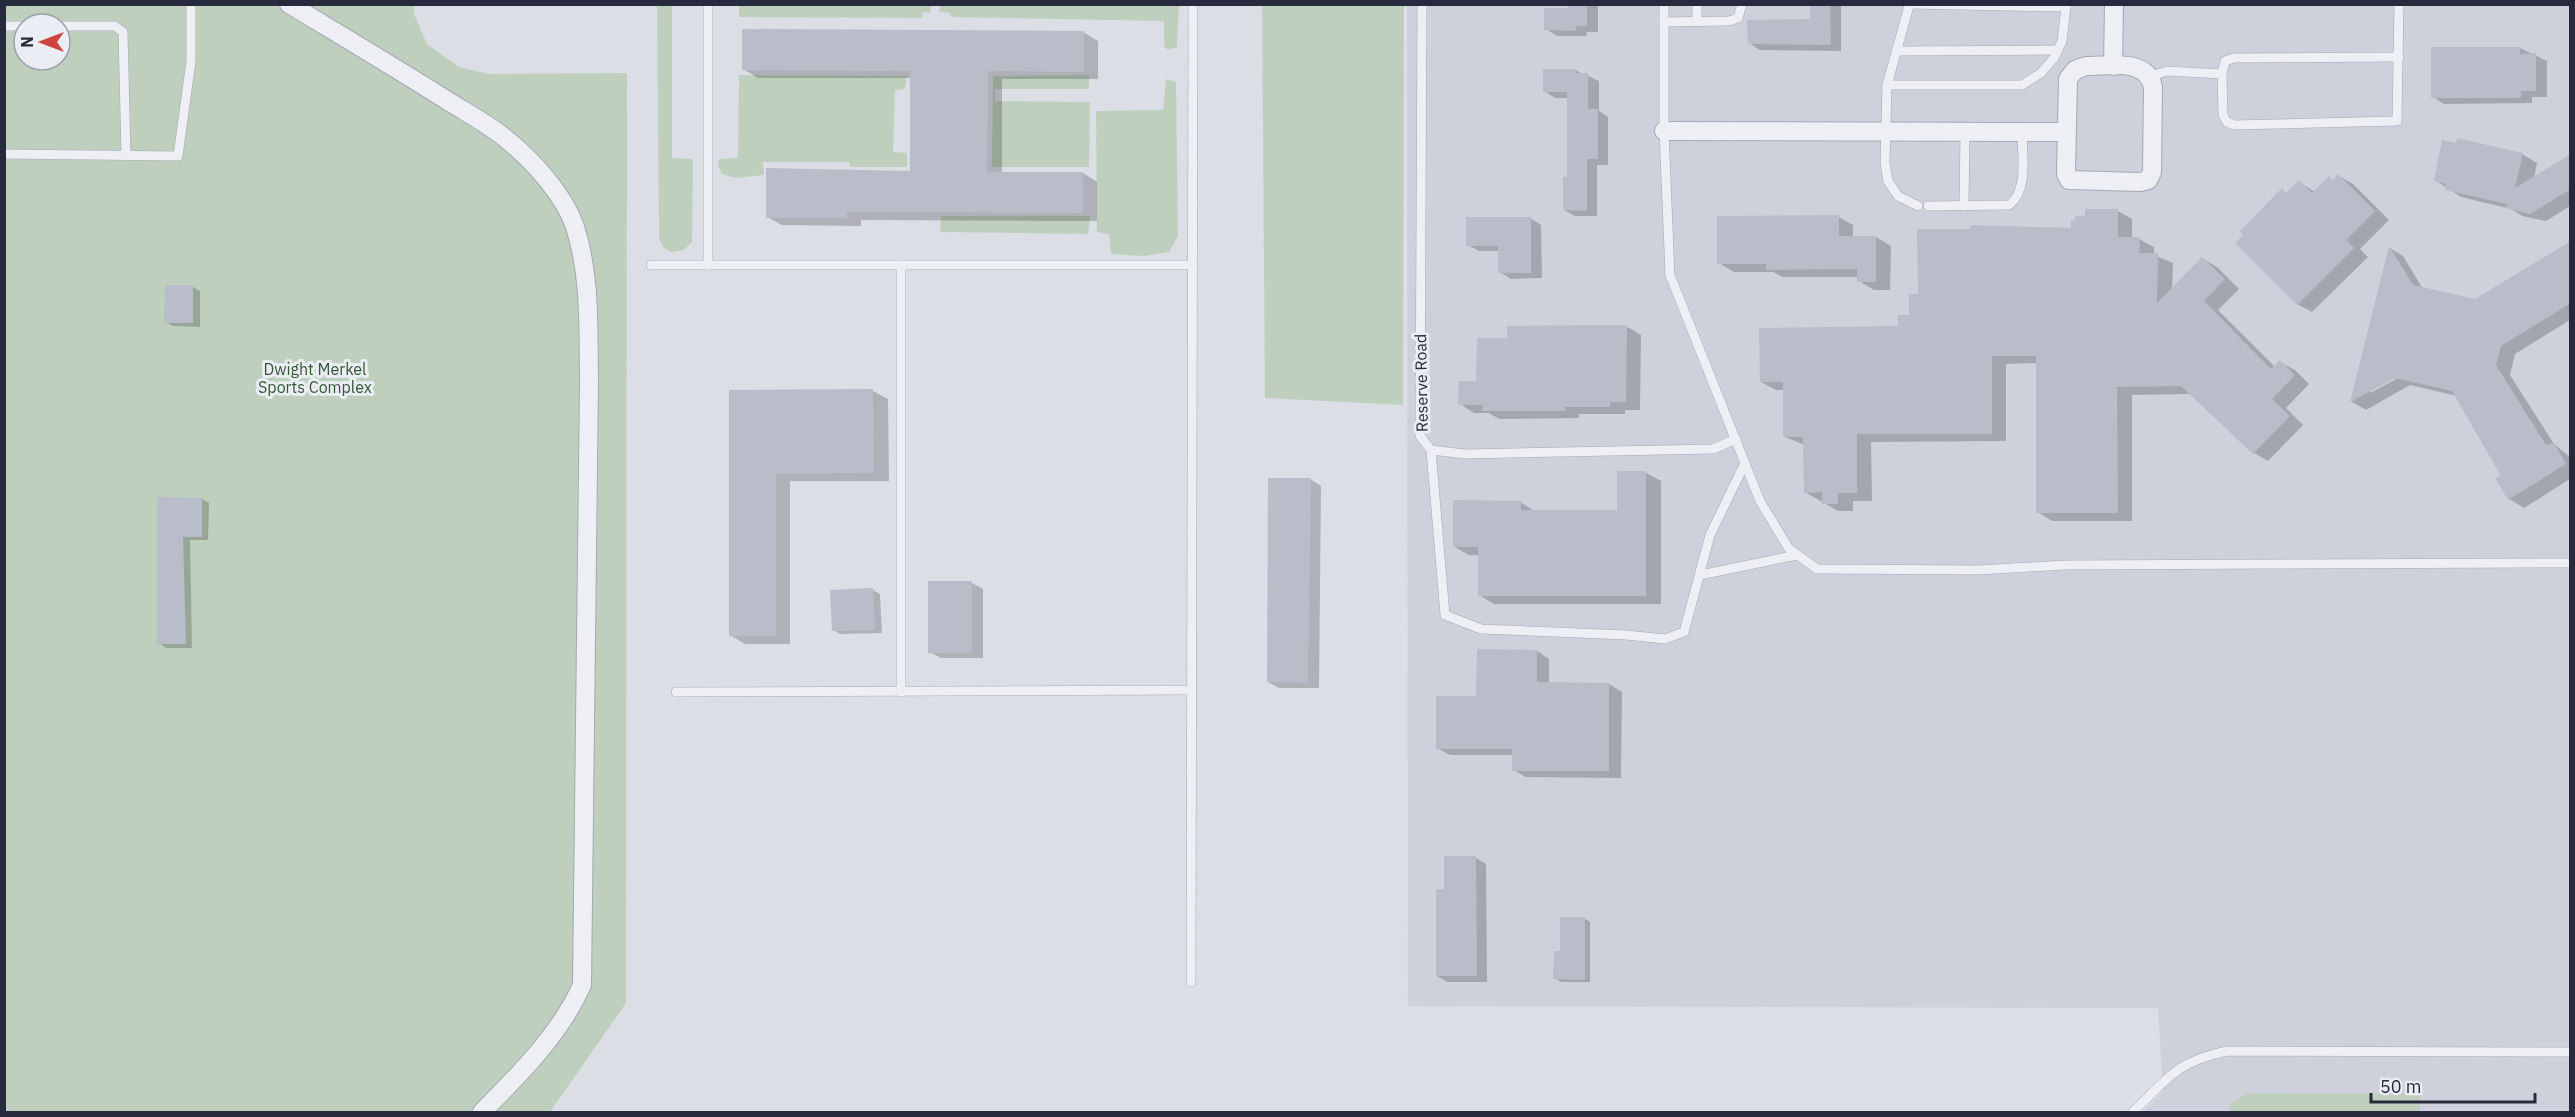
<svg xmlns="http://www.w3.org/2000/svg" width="2575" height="1117" viewBox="0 0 2575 1117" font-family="'IBM Plex Sans',sans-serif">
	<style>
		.built { fill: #ced0db }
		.green { fill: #bed0bd; fill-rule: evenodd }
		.shadow { fill: #0003; fill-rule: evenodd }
		.building { fill: #b9bcc9 }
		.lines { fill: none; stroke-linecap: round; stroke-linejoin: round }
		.service-casing { stroke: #a5a8b3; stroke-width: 10 }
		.minor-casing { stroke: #a5a8b3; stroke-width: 20 }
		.service { stroke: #eeeff5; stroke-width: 9 }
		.minor { stroke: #eeeff5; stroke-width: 18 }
		.labels { text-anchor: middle; stroke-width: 6; stroke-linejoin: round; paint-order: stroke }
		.park-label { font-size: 16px; fill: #335833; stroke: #ebedf4 }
		.street-label { font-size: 16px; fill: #262a3c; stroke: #ebedf4 }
	</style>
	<rect width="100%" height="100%" fill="#dcdee6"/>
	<path class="built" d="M1407 5H2570V1112H2143L2163 1091 2158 1008 1408 1006Z"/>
	<g class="green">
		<path d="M5 5H414V14L427 44 459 67 489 74 627 73 626 1003 550 1112H5ZM24 24H60V60H24Z"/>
		<path d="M657 5H672V158L693 159 692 242 684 250 671 252 663 247 659 238Z"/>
		<path d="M931 5V13L923 12 922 18 739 17V5Z"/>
		<path d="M940 5H1179L1177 47 1168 50 1164 46V21L951 17 950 13 939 12Z"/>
		<path d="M1262 5H1404L1403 405 1265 398Z"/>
		<path d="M739 75 907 76 905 89 895 90 893 152 907 153V167H850L849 162H763L764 175 735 178 722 174 718 166 719 159 738 158Z"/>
		<path d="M1089 75V89H995V101L1090 102 1089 167H992L993 76Z"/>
		<path d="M1166 79 1176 82 1178 236 1169 252 1144 256 1111 254 1109 234 1097 232 1096 111 1163 110Z"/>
		<path d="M941 216H1090L1088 234 940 232Z"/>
		<path d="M2246 1093 2420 1094V1112H2230V1105Z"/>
	</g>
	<g class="shadow">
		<path d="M452 4H543L455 6Z"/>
		<path d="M1569 4H1598V32H1587L1586 36H1557L1546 29 1569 9Z"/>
		<path d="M1812 4H1841V51L1760 50 1749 43 1812 21Z"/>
		<path d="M1083 32 1098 41V79H1002V173H1083L1097 182V221L861 220V226L782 225 767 217 911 173 912 78H758L743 69Z"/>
		<path d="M2520 48 2547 61V97H2532V103L2444 104 2433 97 2432 49Z"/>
		<path d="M1575 70 1599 81V111L1608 117V165H1597V216H1575L1564 210 1569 178V98H1555L1544 91Z"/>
		<path d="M2522 154 2537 163 2534 178 2570 156V206L2546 221 2522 216 2511 209 2461 197 2435 180Z"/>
		<path d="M2339 176 2353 184 2389 220 2360 249 2368 257 2312 312 2297 304 2282 190 2288 194 2299 182 2315 192Z"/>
		<path d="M2118 211 2132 219V239H2139L2154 247V255L2173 263 2172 290 2203 259 2217 267 2239 289 2218 310 2275 367 2280 362 2295 370 2309 384 2286 408 2303 425 2268 461 2254 453 2191 394 2132 395V521H2052L2038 512 2037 363 2006 364V441L1871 442 1872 501H1853V511H1838L1805 492V445L1785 437 1784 390H1776L1761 382 1900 327 1910 316 1919 296Z"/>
		<path d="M1839 217 1853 225V238L1876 237 1891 246 1890 290H1874L1859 281V277H1783L1773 272H1734L1719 263Z"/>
		<path d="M1530 218 1541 225 1542 278 1511 279 1500 272V251H1479L1468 245Z"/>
		<path d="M2570 243V320L2515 354 2510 375 2554 444 2570 457V479L2524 508 2509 499 2503 476 2457 396 2410 385 2366 410 2352 402 2390 248 2403 256 2423 289 2476 300ZM2401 373 2402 376 2370 393V390Z"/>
		<path d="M193 287 200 291V327L173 326 166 322Z"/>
		<path d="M1626 326 1641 335 1640 410H1625V414H1579V418L1499 419 1489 413H1474L1460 404 1508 340Z"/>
		<path d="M873 391 888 399 889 481H790V644H745L730 635V392Z"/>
		<path d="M1618 473H1646L1661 481V604H1494L1479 595V555H1469L1455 547 1520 502 1535 511H1618Z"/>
		<path d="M1310 479 1321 486 1319 688H1279L1268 682Z"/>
		<path d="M159 499H202L209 503 208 540H190L192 648H166L159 643Z"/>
		<path d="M972 583 983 589V658H941L930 652Z"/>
		<path d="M873 590 880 594 882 633 840 634 833 630 832 591Z"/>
		<path d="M1537 651 1549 659V684H1609L1622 692 1621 778 1526 777 1513 770 1514 755H1450L1437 748 1478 698Z"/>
		<path d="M1476 858 1486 864 1487 982H1447L1437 976 1446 890Z"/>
		<path d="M1584 918 1590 922V982H1561L1555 978 1562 953Z"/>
	</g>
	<g class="building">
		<path d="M1568 4H1587V26H1576V31L1544 30V8H1568Z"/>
		<path d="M1810 4H1830L1831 45 1748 44 1747 20 1810 19Z"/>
		<path d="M742 29 1084 31V72L988 71 987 172H1083V213L847 212V218H766V168L910 171V71L742 70Z"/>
		<path d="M2431 47H2520V54L2536 53V91H2521V98H2431Z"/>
		<path d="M1543 69H1576V73H1588V109H1598V159H1587V211L1563 210V177H1567V92H1543Z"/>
		<path d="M2457 138 2523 153 2515 188 2571 154V189L2530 214 2506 208 2507 204 2445 190 2446 184 2434 181 2442 140 2456 143Z"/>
		<path d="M2338 174 2375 211 2346 240 2354 248 2297 305 2235 243 2243 235 2240 231 2282 188 2286 193 2299 180 2312 193 2329 176 2333 180Z"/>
		<path d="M2085 209H2118V237H2140L2139 253H2158L2157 303 2202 257 2225 279 2204 301 2271 369 2280 360 2295 375 2272 399 2290 416 2253 454 2181 386 2117 387 2118 513H2036V356H1992V434H1857V493H1838V504H1822V492L1804 493 1803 437H1783V382H1760L1759 328 1898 326V315H1909V294H1918L1917 229H1970V225L2071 228V220L2075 221V216H2085Z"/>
		<path d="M1839 215V236H1876V282H1857V269L1766 270V264H1717V216Z"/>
		<path d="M1466 217H1531V273H1498V246H1466Z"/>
		<path d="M2571 241V303L2501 346 2496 365 2546 445 2554 443 2566 464 2508 500 2495 478 2501 476 2452 391 2395 378 2350 402 2389 246 2413 285 2475 299Z"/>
		<path d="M165 285H193V323H164Z"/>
		<path d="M1627 325 1626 402H1610V407H1565V411H1482L1483 405H1458L1459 381H1476L1477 338H1507V326Z"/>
		<path d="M873 389 874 473 776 474V636H729V390Z"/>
		<path d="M1617 471H1646V596H1478V547H1453V500L1521 501V510H1617Z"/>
		<path d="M1268 478H1311L1308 683 1267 682Z"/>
		<path d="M157 497 202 498V537H183L186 644H157Z"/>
		<rect x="928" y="581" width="44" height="72"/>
		<path d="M873 588 875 630 832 631 830 590Z"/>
		<path d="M1477 649 1537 650V682L1609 683V771H1512V749H1436V696H1476Z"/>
		<path d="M1444 856H1476L1477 976H1436V889H1444Z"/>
		<path d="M1560 917H1585V980L1553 979 1554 951H1560Z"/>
	</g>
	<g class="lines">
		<defs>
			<g id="service">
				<path d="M1422 4 1420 436 1431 450 1465 454 1713 449 1736 439"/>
				<path d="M1664 4V131L1670 275 1760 501 1789 549 1817 569 1978 570 2065 565 2570 563"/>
				<path d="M1697 4V21"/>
				<path d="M1909 4 2066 7V4"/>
				<path d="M1909 6 1887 85 1885 163 1888 181 1898 196 1918 206"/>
				<path d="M1664 22 1729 21 1738 18 1742 4"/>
				<path d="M4 26H24"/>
				<path d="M60 26H115L123 32 126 156"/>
				<path d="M1896 51 2058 50"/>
				<path d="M2222 74 2225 61 2234 58 2399 57"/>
				<path d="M2151 76 2167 71 2222 74 2223 115 2227 122 2234 125 2397 121 2399 4"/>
				<path d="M1887 85H2022L2041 73 2054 58 2062 41 2066 7"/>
				<path d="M4 154 178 156 191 61V4"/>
				<path d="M1928 206 2009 205C2029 190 2022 155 2022 132"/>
				<path d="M1964 206 1965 132"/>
				<path d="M651 265H1192"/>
				<path d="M708 265V4"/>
				<path d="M901 265V692"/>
				<path d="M1431 450 1445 615 1481 629 1626 635 1665 639 1684 632 1710 535 1745 463"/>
				<path d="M1700 575 1797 555"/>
				<path d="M676 692 1191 690"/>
				<path d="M1191 982 1193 4"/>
				<path d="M2133 1112C2169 1077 2176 1062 2227 1051L2570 1052"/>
			</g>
			<g id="minor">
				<path d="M289 4C342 36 396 68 448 101 467 113 488 124 505 138 532 160 564 194 575 227 591 277 588 329 589 381L582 985C561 1033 519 1075 482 1112"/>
				<path d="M2086 66C2111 66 2147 58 2153 87L2152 172 2148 180 2140 182 2069 180 2066 174 2068 79 2075 70Z"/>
				<path d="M2113 66 2114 4"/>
				<path d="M1664 131 2066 132"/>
			</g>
		</defs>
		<use href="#service" class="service-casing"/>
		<use href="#minor" class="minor-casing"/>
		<use href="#service" class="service"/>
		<use href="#minor" class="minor"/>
	</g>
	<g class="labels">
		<g class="park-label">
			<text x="315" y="375">Dwight Merkel<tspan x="315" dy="18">Sports Complex</tspan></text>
		</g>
		<g class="street-label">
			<text transform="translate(1421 383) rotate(-91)" y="6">Reserve Road</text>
		</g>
	</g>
	<rect width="2575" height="1117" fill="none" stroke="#262a3c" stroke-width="12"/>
	<g transform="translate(42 42) rotate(270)"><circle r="28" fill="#ebedf4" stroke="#9c9faa" stroke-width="1.5"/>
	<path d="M0-4.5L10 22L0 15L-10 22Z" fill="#ce443e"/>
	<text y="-9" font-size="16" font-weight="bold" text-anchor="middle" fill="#262a3c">N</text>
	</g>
	<path d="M2371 1093v9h164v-9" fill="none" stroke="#262a3c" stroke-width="3"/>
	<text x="2380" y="1093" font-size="18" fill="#262a3c" stroke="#ebedf4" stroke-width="4.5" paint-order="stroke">50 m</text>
</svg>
